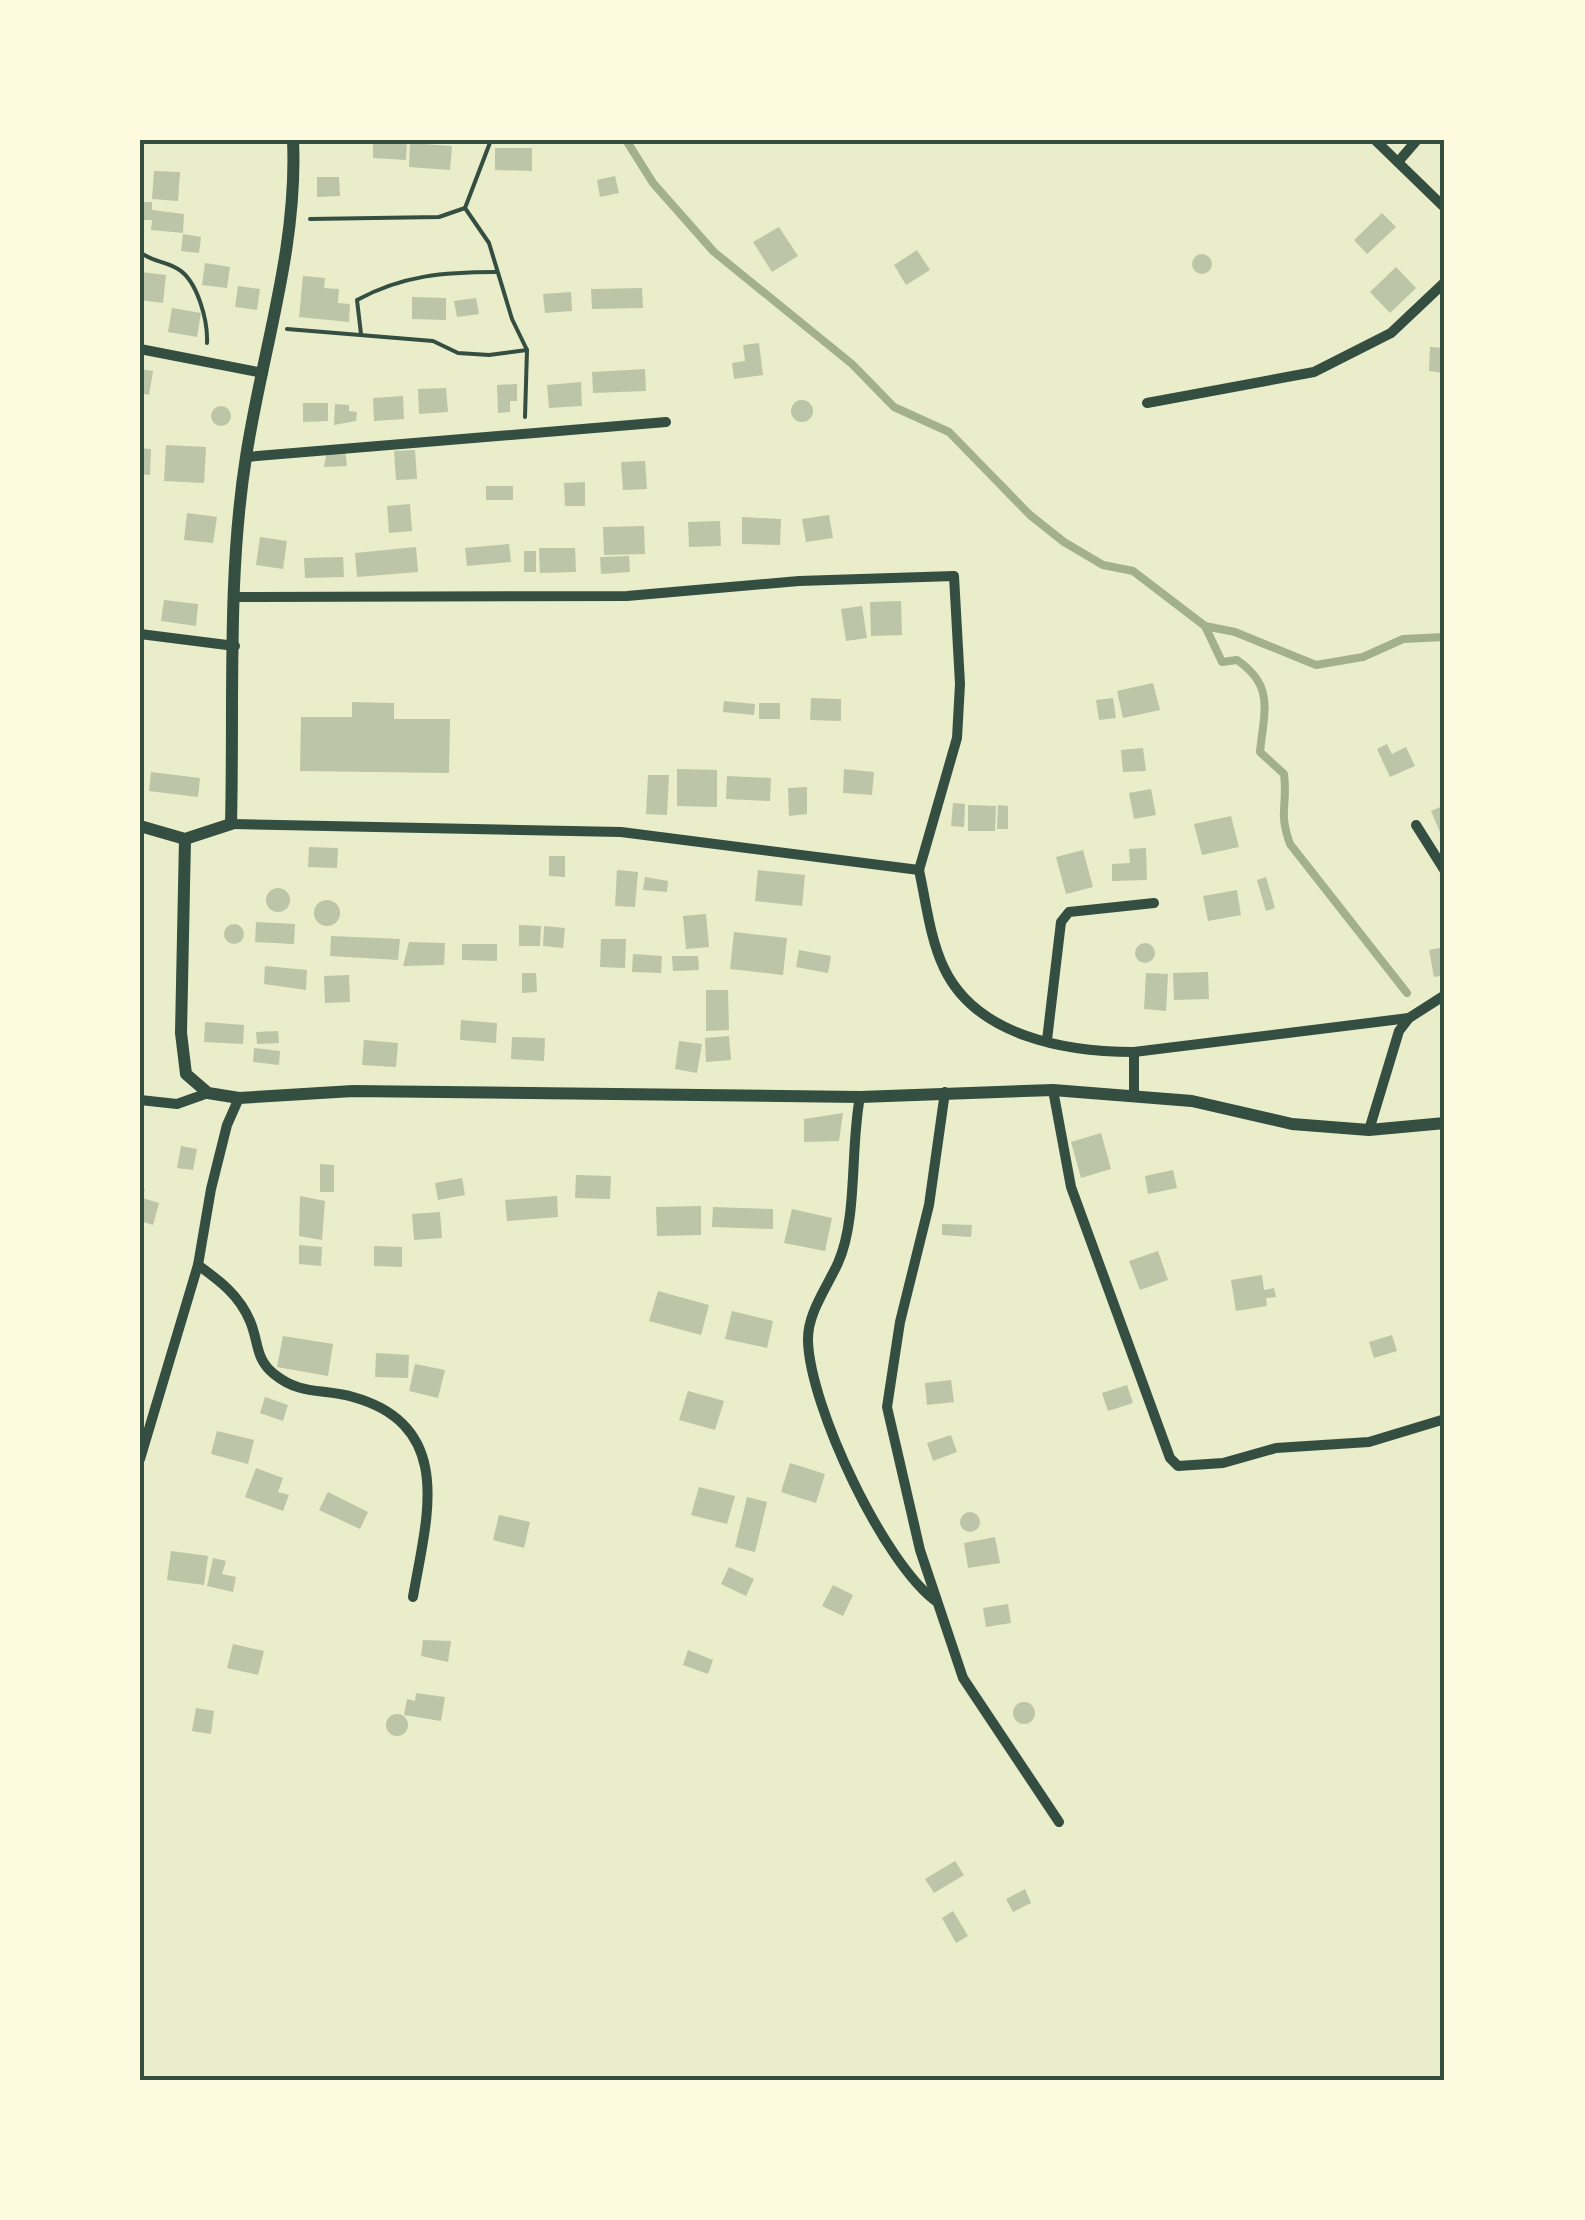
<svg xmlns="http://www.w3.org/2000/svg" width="1585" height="2220" viewBox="0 0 1585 2220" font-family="Overpass,sans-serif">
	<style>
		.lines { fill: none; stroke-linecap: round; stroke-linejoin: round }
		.stream { stroke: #a3b18a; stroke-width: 8 }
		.building { fill: #bcc5a7 }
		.path { stroke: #344e41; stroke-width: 4 }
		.minor { stroke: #344e41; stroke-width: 10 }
		.tertiary { stroke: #344e41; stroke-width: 12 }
		.neatline { fill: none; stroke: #344e41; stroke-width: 4 }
	</style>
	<rect width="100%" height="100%" fill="#e9edc9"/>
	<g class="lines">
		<g class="stream">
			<path d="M626 140 653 183 714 252 852 364 894 407 949 432 1030 515 1064 542 1103 565 1133 571 1205 626 1235 632 1316 665 1363 657 1403 639 1445 637"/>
			<path d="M1205 626 1222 662 1237 660C1275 686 1264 711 1260 752L1284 774C1288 806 1278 811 1290 844L1407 993"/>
		</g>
	</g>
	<g class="building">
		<path d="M373 140H407L406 160 373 158Z"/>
		<path d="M410 143 452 146 450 170 409 167Z"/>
		<path d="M495 148H532V171L495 170Z"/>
		<path d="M154 171 180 172 178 201 152 199Z"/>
		<path d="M615 176 619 193 600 197 597 180Z"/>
		<path d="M317 177H339L340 196 317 197Z"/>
		<path d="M140 202H152V210L184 214 183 233 151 230 152 220H140Z"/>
		<path d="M1382 213 1396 227 1367 254 1354 240Z"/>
		<path d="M779 227 798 256 772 272 753 242Z"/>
		<path d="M183 234 201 237 199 253 181 251Z"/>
		<path d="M917 250 930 270 906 285 894 265Z"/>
		<circle cx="1202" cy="264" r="10"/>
		<path d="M205 263 230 267 227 288 202 285Z"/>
		<path d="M1396 267 1416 288 1390 313 1370 292Z"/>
		<path d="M141 272 166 275 163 303 140 300Z"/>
		<path d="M303 276 325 278 324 288 339 289 338 303 350 304 349 322 299 317Z"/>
		<path d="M238 286 260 289 257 310 235 307Z"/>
		<path d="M642 288 643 308 592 309 591 289Z"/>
		<path d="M571 292 572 311 545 313 543 294Z"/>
		<path d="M412 297 446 298V320L412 319Z"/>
		<path d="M476 298 479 314 457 317 454 301Z"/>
		<path d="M172 308 201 313 197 337 168 332Z"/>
		<path d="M759 343 763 375 734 379 732 363 745 361 743 345Z"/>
		<path d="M1430 347 1445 348V373L1429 371Z"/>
		<path d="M140 369 153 371 149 395 140 393Z"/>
		<path d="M645 369 646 391 593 393 592 372Z"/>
		<path d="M581 382 582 406 549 408 547 385Z"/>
		<path d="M517 384V401H510V412L498 413 497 385Z"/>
		<path d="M446 388 448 412 419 414 418 389Z"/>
		<path d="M403 396 404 419 374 421 373 398Z"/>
		<circle cx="802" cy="411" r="11"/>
		<path d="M303 403H328V421L303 422Z"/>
		<path d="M335 404 349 405V411L357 412 356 421 334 425Z"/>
		<circle cx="221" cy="416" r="10"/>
		<path d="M166 445 206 447 204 483 164 481Z"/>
		<path d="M140 448 151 449 150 475 140 474Z"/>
		<path d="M345 449 347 466 324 467 327 451Z"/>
		<path d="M415 450 417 479 396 480 394 451Z"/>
		<path d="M645 461 647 489 623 490 621 462Z"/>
		<path d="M585 482V506H565L564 483Z"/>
		<rect x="486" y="486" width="27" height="14"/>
		<path d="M410 504 412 531 389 533 387 506Z"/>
		<path d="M187 513 217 517 213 543 184 540Z"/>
		<path d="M829 515 833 538 806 542 802 519Z"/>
		<path d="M742 517 781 519 780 545 742 544Z"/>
		<path d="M720 521 721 546 689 547 688 522Z"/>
		<path d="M644 526 645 554 604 555 603 527Z"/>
		<path d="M260 537 287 541 283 569 256 565Z"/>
		<path d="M509 544 511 562 467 566 465 548Z"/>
		<path d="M416 547 418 572 357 577 355 553Z"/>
		<path d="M539 548H575L576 572 540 573Z"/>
		<rect x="524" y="551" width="12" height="21"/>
		<path d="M629 556 630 572 601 574 600 557Z"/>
		<path d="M343 557 344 577 305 578 304 558Z"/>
		<path d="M164 600 198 604 196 626 161 621Z"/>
		<path d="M901 601 902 635 871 636 870 602Z"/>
		<path d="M862 606 867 638 846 641 841 609Z"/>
		<path d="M1153 683 1160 710 1123 718 1117 691Z"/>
		<path d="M811 698 841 699V721L810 720Z"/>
		<path d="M1113 698 1116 718 1099 720 1096 700Z"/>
		<path d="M724 701 755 704 754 715 723 712Z"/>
		<path d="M352 702 394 703V719H450L449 773 300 771 301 717H352Z"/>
		<rect x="759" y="703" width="21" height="16"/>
		<path d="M1387 744 1392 754 1406 747 1415 766 1390 777 1377 749Z"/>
		<path d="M1143 748 1146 771 1123 772 1121 750Z"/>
		<path d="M677 769 717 770V807L677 806Z"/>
		<path d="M844 769 874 772 872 795 843 793Z"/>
		<path d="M151 772 200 778 198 797 149 791Z"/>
		<path d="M648 775H669L667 815 646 814Z"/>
		<path d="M727 776 771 778 770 801 726 799Z"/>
		<path d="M807 787V814L789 816 788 788Z"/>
		<path d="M1151 789 1156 815 1134 819 1129 793Z"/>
		<path d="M953 803 965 804 964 827 951 826Z"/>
		<path d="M968 805 996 806 995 831H968Z"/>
		<path d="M998 805 1008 806V829H997Z"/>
		<path d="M1445 805V844L1431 811Z"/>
		<path d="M1231 816 1239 847 1202 855 1194 824Z"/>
		<path d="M309 847 338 848 337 868 308 867Z"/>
		<path d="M1146 848 1147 880 1112 881V864L1130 863 1129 849Z"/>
		<path d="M1083 850 1093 887 1066 894 1056 857Z"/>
		<path d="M549 856H565V877L549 876Z"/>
		<path d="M617 870 638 872 635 907 615 906Z"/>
		<path d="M758 870 805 875 802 906 755 901Z"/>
		<path d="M645 877 668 881 667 892 643 890Z"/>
		<path d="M1266 877 1275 908 1266 911 1257 880Z"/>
		<circle cx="278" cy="900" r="12"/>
		<path d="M1237 890 1241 915 1208 921 1203 896Z"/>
		<circle cx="327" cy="913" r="13"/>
		<path d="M706 914 709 947 686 949 683 916Z"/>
		<path d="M256 922 295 924 294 944 255 942Z"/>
		<circle cx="234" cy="934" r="10"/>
		<path d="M519 925 541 926 540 946H519Z"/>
		<path d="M544 926 565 928 563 948 543 946Z"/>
		<path d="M734 932 787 938 783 975 730 969Z"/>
		<path d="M331 936 400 939 398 960 330 956Z"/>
		<path d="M601 939H626L625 968 600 967Z"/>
		<path d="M409 942 445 943 444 965 403 966Z"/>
		<circle cx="1145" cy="953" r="10"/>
		<path d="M462 944H497V961L462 960Z"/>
		<path d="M1445 947V975L1434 977 1429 950Z"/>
		<path d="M799 950 831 956 828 973 796 967Z"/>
		<path d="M633 954 662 956 661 973 632 972Z"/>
		<path d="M672 956H698L699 970 673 971Z"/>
		<path d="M265 966 307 970 306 990 264 984Z"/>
		<path d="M1208 972 1209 999 1174 1000 1173 973Z"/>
		<path d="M522 973H536L537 992 522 993Z"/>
		<path d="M1146 973 1168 974 1166 1011 1144 1009Z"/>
		<path d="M349 975 350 1002 325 1003 324 976Z"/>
		<path d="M706 990H728L729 1030 706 1031Z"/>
		<path d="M461 1020 497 1023 496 1043 460 1040Z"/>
		<path d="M205 1022 244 1025 243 1044 204 1042Z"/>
		<path d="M278 1031 279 1043 257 1044 256 1032Z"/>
		<path d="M729 1036 731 1060 706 1062 705 1038Z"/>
		<path d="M512 1037 545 1038 544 1061 511 1059Z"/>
		<path d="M364 1040 398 1043 396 1067 362 1065Z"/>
		<path d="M679 1041 702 1044 697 1073 675 1069Z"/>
		<path d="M254 1048 280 1051 279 1065 253 1062Z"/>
		<path d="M843 1113 839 1141 804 1142V1119Z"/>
		<path d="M1101 1133 1111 1169 1081 1178 1071 1142Z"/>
		<path d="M181 1146 197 1149 193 1170 177 1168Z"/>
		<path d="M320 1164 334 1165V1192H320Z"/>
		<path d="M1173 1170 1177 1188 1148 1194 1145 1176Z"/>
		<path d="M576 1175 611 1176 610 1199 575 1198Z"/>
		<path d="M462 1178 465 1195 438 1200 435 1183Z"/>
		<path d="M140 1187 145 1189 142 1198 159 1203 153 1225 140 1221Z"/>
		<path d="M300 1196 325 1201 322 1240 299 1236Z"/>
		<path d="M557 1196 558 1217 507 1221 505 1200Z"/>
		<path d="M701 1206V1235L657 1236 656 1207Z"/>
		<path d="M713 1207 773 1209V1229L712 1227Z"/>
		<path d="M792 1209 832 1218 825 1251 784 1243Z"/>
		<path d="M440 1212 442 1238 414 1240 412 1214Z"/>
		<path d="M942 1224 972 1225 971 1237 942 1235Z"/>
		<path d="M299 1245 322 1247 321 1266 299 1264Z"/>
		<path d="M374 1246 402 1247V1267L374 1266Z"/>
		<path d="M1158 1251 1168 1280 1140 1290 1129 1261Z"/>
		<path d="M1262 1275 1264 1290 1274 1288 1276 1297 1266 1298 1267 1306 1236 1311 1231 1280Z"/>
		<path d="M658 1291 709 1305 701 1335 649 1321Z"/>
		<path d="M732 1311 773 1321 767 1348 725 1339Z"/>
		<path d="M1392 1335 1397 1351 1374 1358 1369 1342Z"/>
		<path d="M283 1336 333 1344 328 1376 277 1367Z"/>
		<path d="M376 1353 409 1355 408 1378 375 1377Z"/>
		<path d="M415 1364 445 1370 438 1398 409 1391Z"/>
		<path d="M951 1380 954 1402 927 1405 925 1383Z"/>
		<path d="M1127 1385 1133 1403 1108 1411 1102 1393Z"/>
		<path d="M688 1391 724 1401 715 1430 679 1420Z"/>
		<path d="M265 1397 288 1405 283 1421 260 1413Z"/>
		<path d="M217 1431 254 1440 248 1464 211 1454Z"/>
		<path d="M951 1435 957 1452 933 1461 927 1443Z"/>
		<path d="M790 1463 825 1474 816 1503 781 1492Z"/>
		<path d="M256 1468 283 1478 278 1492 289 1495 283 1511 245 1497Z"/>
		<path d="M699 1487 735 1496 727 1524 691 1515Z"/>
		<path d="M328 1492 368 1512 360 1529 319 1510Z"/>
		<path d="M747 1497 767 1502 755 1552 735 1547Z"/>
		<circle cx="970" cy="1522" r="10"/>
		<path d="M499 1515 530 1522 524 1548 493 1540Z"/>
		<path d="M995 1537 1000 1563 968 1568 964 1543Z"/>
		<path d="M171 1551 208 1556 204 1585 167 1580Z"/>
		<path d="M213 1558 226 1561 222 1574 236 1577 233 1592 207 1586Z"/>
		<path d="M729 1567 754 1579 746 1596 721 1584Z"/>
		<path d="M833 1585 853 1595 843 1616 822 1606Z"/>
		<path d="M1008 1604 1011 1623 986 1627 983 1608Z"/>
		<path d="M423 1640 451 1641 448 1662 421 1656Z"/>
		<path d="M233 1644 264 1651 258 1675 227 1668Z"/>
		<path d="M688 1650 713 1660 708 1674 683 1665Z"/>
		<path d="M416 1693 445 1697 441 1721 404 1715 407 1699 415 1701Z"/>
		<circle cx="1024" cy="1713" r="11"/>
		<path d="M196 1708 214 1711 211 1734 192 1731Z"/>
		<circle cx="397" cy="1725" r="11"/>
		<path d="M955 1861 964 1875 934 1893 925 1879Z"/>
		<path d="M1025 1889 1031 1903 1013 1912 1006 1899Z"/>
		<path d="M953 1911 968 1936 956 1943 942 1918Z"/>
	</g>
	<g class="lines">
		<g class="path">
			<path d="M312 142 341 140"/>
			<path d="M465 208 491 140"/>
			<path d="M310 219 439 217 465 208 489 243 512 319 527 350 525 417"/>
			<path d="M140 252C152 262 165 261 178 269 198 281 208 322 207 343"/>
			<path d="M287 329 433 341 458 353 489 355 527 350"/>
			<path d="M361 334 357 300C403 275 445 272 496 272"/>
			<path d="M140 2075 145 2080"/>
		</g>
		<g class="minor">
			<path d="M1375 140 1445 208"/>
			<path d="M1398 162 1417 140"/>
			<path d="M140 349 263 373"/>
			<path d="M1147 403 1314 372 1391 333 1445 282"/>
			<path d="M246 457 666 422"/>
			<path d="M140 634 235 646"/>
			<path d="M231 824 621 832 919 870 957 738 960 684 954 576 799 581 627 596 237 597"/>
			<path d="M1416 825 1445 871"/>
			<path d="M919 870C926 902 930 939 944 968 976 1036 1065 1052 1134 1052L1409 1018"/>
			<path d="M1047 1040 1061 922 1069 912 1154 903"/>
			<path d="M1134 1052V1096"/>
			<path d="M1053 1090 1071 1187 1170 1458 1178 1466 1223 1463 1276 1448 1369 1442 1445 1419"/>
			<path d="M945 1092 929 1205 900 1322 887 1407 920 1550 963 1678 1059 1822"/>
			<path d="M860 1097C850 1147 858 1218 838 1263 827 1287 807 1314 808 1341 810 1407 884 1564 937 1602"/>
			<path d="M140 1100 177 1104 208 1093"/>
			<path d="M1369 1130 1399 1031 1409 1018 1445 995"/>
			<path d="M198 1265C220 1281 239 1295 250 1321 259 1342 255 1359 274 1374 301 1396 323 1388 353 1397 457 1426 426 1520 413 1597"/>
			<path d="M140 1459 198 1265 211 1189 227 1125 239 1098"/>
		</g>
		<g class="tertiary">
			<path d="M140 826 185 839 231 824C234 703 227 577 246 457 262 352 298 248 293 140"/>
			<path d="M185 839 181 1033 186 1074 208 1093 239 1098 353 1091 860 1097 1053 1090 1192 1101 1292 1124 1369 1130 1445 1123"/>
		</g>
	</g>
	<rect width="1585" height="2220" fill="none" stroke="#fefae0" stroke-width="285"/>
	<rect x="142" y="142" width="1300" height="1936" class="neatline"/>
</svg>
